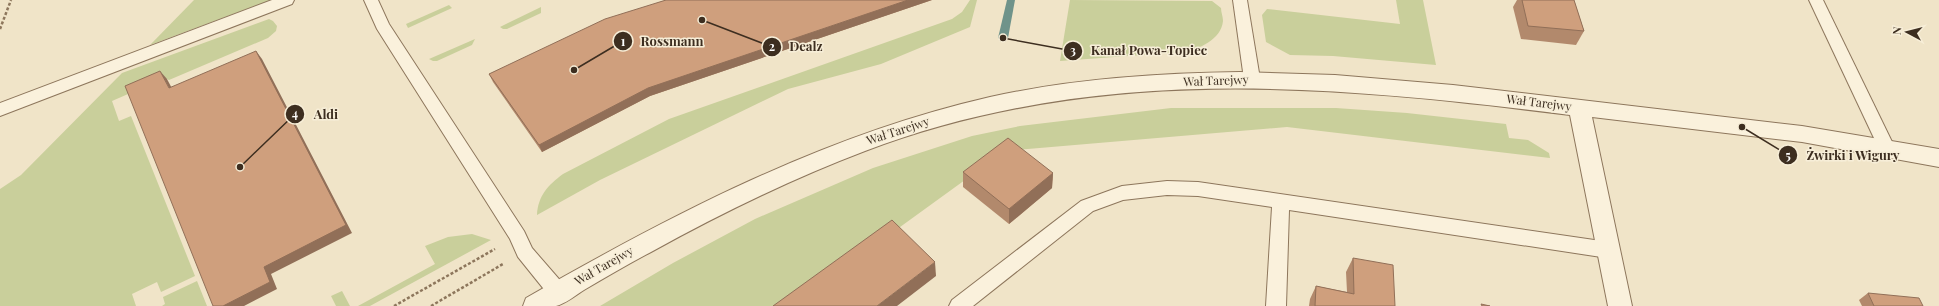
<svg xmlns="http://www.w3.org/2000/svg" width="1939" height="306" viewBox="0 0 1939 306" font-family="'Playfair Display',serif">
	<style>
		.green { fill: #c9cf9b }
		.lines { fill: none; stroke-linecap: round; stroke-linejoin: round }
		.stream { fill: #6f938a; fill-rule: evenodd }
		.service-casing { stroke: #8d765c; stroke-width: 2 }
		.tertiary-casing { stroke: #8d765c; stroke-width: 2 }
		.path { stroke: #8d765c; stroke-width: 2.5; stroke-dasharray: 3 2; stroke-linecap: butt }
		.service { fill: #faf1dc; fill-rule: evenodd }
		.tertiary { fill: #faf1dc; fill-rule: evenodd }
		.wall { fill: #b2896c }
		.shaded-wall { fill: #916f58 }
		.building { fill: #cf9f7d; stroke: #916f58 }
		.labels { text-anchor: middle; stroke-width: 3; stroke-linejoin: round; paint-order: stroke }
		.street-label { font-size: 12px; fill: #3d2e20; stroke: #f7eed8 }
		.leader { fill: none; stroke: #3d2e20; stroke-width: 1.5 }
		.callout-dot { fill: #3d2e20; stroke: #f7eed8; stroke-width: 1.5 }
		.mark-label { font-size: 12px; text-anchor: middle; font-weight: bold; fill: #fff }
		.callout-label { font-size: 13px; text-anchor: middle; font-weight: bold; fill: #3d2e20; stroke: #f7eed8; stroke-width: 3; stroke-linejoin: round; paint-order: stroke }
	</style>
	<rect width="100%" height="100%" fill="#f0e4c8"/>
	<g class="green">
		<path d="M194 0H271L150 45Z"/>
		<path d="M970 0H977L970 27 881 64 788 89 600 180 537 215C538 196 548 185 563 174L669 119 952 19 962 12Z"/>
		<path d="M1070 0 1212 1 1221 8C1221 12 1223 17 1223 21 1221 40 1199 49 1183 52L1060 61Z"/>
		<path d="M1396 0H1423L1436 65 1333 56 1290 55 1266 42 1262 15 1267 9 1400 24Z"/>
		<path d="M449 5 452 8 408 28 406 24Z"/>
		<path d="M541 7V13L507 29H503L500 27Z"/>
		<path d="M269 19 273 21 277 26 276 31 268 38 169 80 165 78 112 101 119 121 131 116 195 276 161 292 157 282 132 294 136 306H0V189L21 175 122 73Z"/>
		<path d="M475 39 472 45 437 61H433L429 59Z"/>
		<path d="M1171 108H1336L1407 113 1506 124 1509 138 1528 140 1549 153 1550 158 1287 127 1005 151 791 306H600L673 263 755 219 873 168 972 136 1020 126Z"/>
		<path d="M472 234 491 240 370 306H358L435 264 425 246 448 237Z"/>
		<path d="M197 281 207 306H162L165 304 163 297Z"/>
		<path d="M342 291 350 306H336L331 296Z"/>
	</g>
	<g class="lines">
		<path class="stream" d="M1007 0H1015L1008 38 1003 41 998 38Z"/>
		<defs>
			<g id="service">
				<path d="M272 0H294L292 4 0 116V103Z"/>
				<path d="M364 0H378L389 24 524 231 532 248 565 286 567 292 565 298 558 300 551 298 518 257 510 239 377 29Z"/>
				<path d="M1233 0H1247L1260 79 1258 83 1252 85 1246 83 1244 79Z"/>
				<path d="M1809 0H1823L1895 148 1893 153 1887 155 1881 153Z"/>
				<path d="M1167 181 1198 182 1608 242 1614 245 1617 250 1614 255 1608 258 1289 210 1286 306H1266L1272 207 1198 196 1167 195 1123 200 1093 211 973 306H949L952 300 1081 201 1122 186Z"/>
			</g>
			<path id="tertiary" d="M1240 72 1335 75 1453 85 1802 126 1939 149V167L1802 142 1592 117 1632 306H1608L1570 115C1330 85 1096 63 865 151 791 179 720 214 651 252 628 264 606 277 584 290 576 295 565 304 556 306 546 306 533 306 523 306L526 298C673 214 824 135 990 97 1071 79 1158 73 1240 72Z"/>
		</defs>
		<use href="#service" class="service-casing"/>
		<use href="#tertiary" class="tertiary-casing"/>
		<g class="path">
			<path d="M0 29 11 0"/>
			<path d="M394 306 495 249"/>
			<path d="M431 306 503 264"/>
		</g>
		<use href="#service" class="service"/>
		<use href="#tertiary" class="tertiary"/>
	</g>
	<g class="wall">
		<path d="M666 0H932L650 96 542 152 493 82 489 74Z"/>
		<path d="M1517 0H1574L1584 31 1576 45 1521 39 1513 7Z"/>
		<path d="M963 172 1053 173 1052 188 1009 224 963 187Z"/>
		<path d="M1353 258 1395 306H1309L1310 299 1316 286 1347 292 1346 272Z"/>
		<path d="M1868 293 1923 306H1862L1859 300Z"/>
	</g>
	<g class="shaded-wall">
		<path d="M908 0H932L650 96 542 152 539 145 648 88Z"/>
		<path d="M256 51 262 59 352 233 271 274 277 289 244 306H223L264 267Z"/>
		<path d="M160 71 167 79 176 96 169 88Z"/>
		<path d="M1053 173 1052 188 1009 224V209Z"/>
		<path d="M935 262 936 276 897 306H877Z"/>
	</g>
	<g class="building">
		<path d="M666 0H908L648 88 539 145 489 74 605 19Z"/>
		<path d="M1522 0H1574L1584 31 1528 26Z"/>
		<path d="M256 51 346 225 264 267 270 282 223 306H213L125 86 160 71 169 88Z"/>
		<path d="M1008 138 1053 173 1009 209 963 172Z"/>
		<path d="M892 220 935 262 877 306H773Z"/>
		<path d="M1353 258 1393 265 1395 306H1315L1316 286 1354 294Z"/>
		<path d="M1868 293 1919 298 1923 306H1874Z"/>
		<path d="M1481 304 1490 306H1482Z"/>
	</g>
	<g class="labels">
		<g class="street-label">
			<text transform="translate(1216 81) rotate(-2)" y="4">Wał Tarejwy</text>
			<text transform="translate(1539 103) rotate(7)" y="4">Wał Tarejwy</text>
			<text transform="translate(898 131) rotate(-18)" y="4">Wał Tarejwy</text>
			<text transform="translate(604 266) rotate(-30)" y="4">Wał Tarejwy</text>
		</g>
	</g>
	<path class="leader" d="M574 70L623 41M702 20L772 47M1003 38L1073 51M240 167L295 114M1742 127L1788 155"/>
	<g class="callout-dot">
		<circle cx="574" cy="70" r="4"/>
		<circle cx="702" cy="20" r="4"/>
		<circle cx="1003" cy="38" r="4"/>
		<circle cx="240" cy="167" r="4"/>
		<circle cx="1742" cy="127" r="4"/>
		<circle cx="623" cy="41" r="10"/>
		<circle cx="772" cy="47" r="10"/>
		<circle cx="1073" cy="51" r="10"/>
		<circle cx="295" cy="114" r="10"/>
		<circle cx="1788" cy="155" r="10"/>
	</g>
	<g class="mark-label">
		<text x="623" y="46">1</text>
		<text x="772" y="51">2</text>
		<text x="1073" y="55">3</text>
		<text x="295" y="118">4</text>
		<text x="1788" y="160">5</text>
	</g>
	<g class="callout-label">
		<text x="672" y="46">Rossmann</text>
		<text x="806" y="51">Dealz</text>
		<text x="1149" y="55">Kanał Powa-Topiec</text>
		<text x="326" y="119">Aldi</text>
		<text x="1853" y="160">Żwirki i Wigury</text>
	</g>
	<g transform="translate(1907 32) rotate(277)" stroke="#f7eed8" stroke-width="3" paint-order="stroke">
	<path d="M0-3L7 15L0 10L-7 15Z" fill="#3d2e20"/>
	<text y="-6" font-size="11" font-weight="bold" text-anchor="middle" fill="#3d2e20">N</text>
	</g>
</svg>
